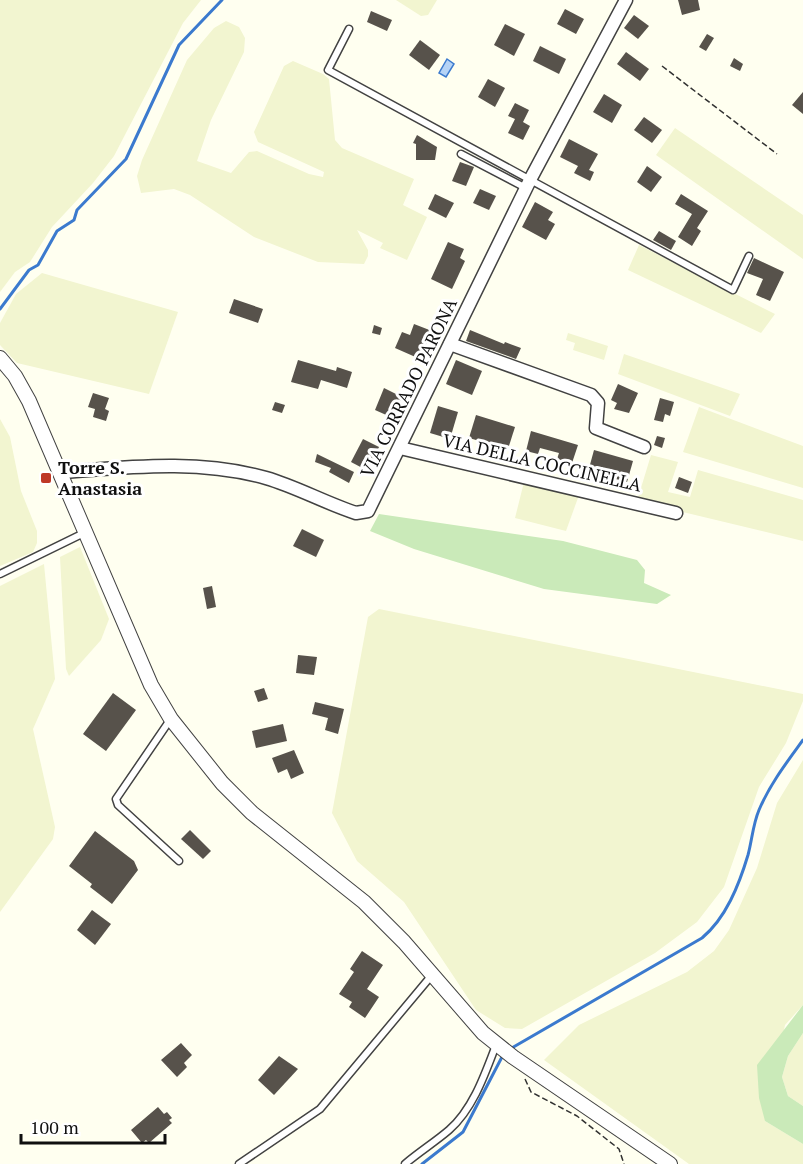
<svg xmlns="http://www.w3.org/2000/svg" width="803" height="1164" viewBox="0 0 803 1164" font-family="'PT Serif',serif">
	<style>
		.farmland { fill: #f2f5d0 }
		.green { fill: #caeab9 }
		.water { fill: #b5d3f6; stroke: #3b7ace; stroke-width: 1.5 }
		.lines { fill: none; stroke-linecap: round; stroke-linejoin: round }
		.stream { stroke: #3b7ace; stroke-width: 3 }
		.building { fill: #57524b }
		.service-casing { stroke: #424242; stroke-width: 9 }
		.minor-casing { stroke: #424242; stroke-width: 15 }
		.tertiary-casing { stroke: #424242; stroke-width: 16 }
		.path { stroke: #313131; stroke-width: 1.5; stroke-dasharray: 6 3; stroke-linecap: butt }
		.service { stroke: #fff; stroke-width: 6 }
		.minor { stroke: #fff; stroke-width: 12 }
		.tertiary { stroke: #fff; stroke-width: 14 }
		.poi-dot { fill: #bf3926; stroke: #fff; stroke-width: 2 }
		.labels { text-anchor: middle; stroke-width: 6; stroke-linejoin: round; paint-order: stroke }
		.street-label { font-size: 18px; fill: #0f0f0f; stroke: #fff }
		.poi-label { font-size: 18px; font-weight: bold; fill: #0f0f0f; stroke: #fff; text-anchor: start }
	</style>
	<rect width="100%" height="100%" fill="#fffff0"/>
	<g class="farmland">
		<path d="M0 0H201L183 23 114 156 93 183 52 227 30 262 15 272 0 292Z"/>
		<path d="M396 0H437L428 15 421 16Z"/>
		<path d="M226 21 239 27 245 38 244 52 211 120 197 161 231 173 249 152 257 151 309 174 323 177 324 172 258 142 254 132 284 66 293 61 323 74 329 79 335 140 342 148 414 179 403 205 427 217 407 260 380 248 383 243 357 230 368 250V256L364 264 318 262 254 237 190 195 174 189 141 193 137 176 142 160 187 60 214 28Z"/>
		<path d="M675 128 803 215V259L656 155Z"/>
		<path d="M639 245 775 314 761 333 628 270Z"/>
		<path d="M42 273 178 312 149 394 17 363 0 345V323L16 294Z"/>
		<path d="M568 333 608 346 604 360 573 350 575 343 566 340Z"/>
		<path d="M624 354 740 394 730 416 618 374Z"/>
		<path d="M699 407 803 446V488L683 452Z"/>
		<path d="M0 419 10 437 21 491 37 531V543L33 552 0 566Z"/>
		<path d="M651 455 678 462 668 492 690 497 698 470 803 500V541L637 501Z"/>
		<path d="M524 482 579 495 566 531 515 518Z"/>
		<path d="M80 547 109 619 101 640 69 676 66 669 60 557Z"/>
		<path d="M44 564 55 679 33 729 55 827 53 839 0 912V586Z"/>
		<path d="M379 609 803 694V701L786 743 759 787 724 887 697 922 655 953 522 1029 505 1028 476 1010 404 902 357 861 332 813 368 617Z"/>
		<path d="M803 760V1005L785 1025 765 1121 803 1144V1164H689L544 1060 579 1025 687 972 714 951 729 930 757 868 777 803Z"/>
		<path d="M803 1033V1106L788 1096 782 1077 788 1056Z"/>
	</g>
	<g class="green">
		<path d="M379 514 563 541 637 560 645 570 644 583 671 595 657 604 544 589 414 549 370 531Z"/>
		<path d="M803 1005V1033L788 1056 782 1077 788 1096 803 1106V1144L765 1121 759 1098 757 1065Z"/>
	</g>
	<path class="water" d="M447 59 454 64 446 77 439 73Z"/>
	<g class="lines">
		<g class="stream">
			<path d="M0 309 29 270 38 265 57 231 74 220 77 210 126 159 179 45 222 0"/>
			<path d="M510 1049 702 938C726 918 739 885 748 855 752 840 753 824 759 810 770 784 787 762 803 740"/>
			<path d="M422 1164 463 1132 503 1055"/>
		</g>
	</g>
	<g class="building">
		<path d="M678 0H698L700 10 682 15Z"/>
		<path d="M565 9 584 19 576 34 557 24Z"/>
		<path d="M371 11 392 20 387 31 367 22Z"/>
		<path d="M634 15 649 26 638 39 624 28Z"/>
		<path d="M505 24 525 34 514 56 494 45Z"/>
		<path d="M707 34 714 38 706 51 699 47Z"/>
		<path d="M420 40 440 55 429 70 409 55Z"/>
		<path d="M540 46 566 59 559 74 533 61Z"/>
		<path d="M626 52 649 69 640 81 617 64Z"/>
		<path d="M734 58 743 64 740 71 730 66Z"/>
		<path d="M488 79 505 88 495 107 478 97Z"/>
		<path d="M803 92V114L792 105Z"/>
		<path d="M604 94 622 105 612 123 593 112Z"/>
		<path d="M515 103 529 110 523 122 530 126 523 140 508 133 515 119 508 116Z"/>
		<path d="M644 117 662 130 652 143 634 130Z"/>
		<path d="M417 135 437 147 435 160H416V144L413 143Z"/>
		<path d="M569 139 598 154 589 170 594 172 590 181 574 173 578 166 560 157Z"/>
		<path d="M460 162 474 167 466 186 452 181Z"/>
		<path d="M647 166 662 177 651 192 637 182Z"/>
		<path d="M480 189 496 196 489 210 473 203Z"/>
		<path d="M435 194 454 203 446 218 428 209Z"/>
		<path d="M681 194 708 211 697 228 701 231 692 246 678 237 692 214 675 204Z"/>
		<path d="M535 202 553 212 548 220 555 224 546 240 522 227Z"/>
		<path d="M659 231 676 241 671 250 653 240Z"/>
		<path d="M448 242 464 249 460 258 465 261 452 289 431 279Z"/>
		<path d="M754 258 784 272 770 301 756 295 763 279 747 273Z"/>
		<path d="M234 299 263 309 258 323 229 313Z"/>
		<path d="M414 324 432 331 420 359 395 348 402 332 410 335Z"/>
		<path d="M374 325 382 328 380 335 372 333Z"/>
		<path d="M470 330 504 344 505 342 521 348 516 359 466 341Z"/>
		<path d="M298 360 336 371 337 367 352 372 347 388 321 380 318 389 291 382Z"/>
		<path d="M456 360 482 371 472 395 446 384Z"/>
		<path d="M618 384 638 393 629 413 614 409 617 403 611 400Z"/>
		<path d="M384 388 402 397 393 418 375 410Z"/>
		<path d="M93 393 109 398 105 409 109 411 106 421 93 417 95 409 88 407Z"/>
		<path d="M660 398 674 402 670 416 665 414 663 422 654 420Z"/>
		<path d="M275 402 285 405 282 413 272 410Z"/>
		<path d="M438 406 458 412 450 439 430 433Z"/>
		<path d="M476 415 515 427 508 449 469 438Z"/>
		<path d="M531 431 578 445 572 463 557 459 559 453 540 448 538 454 526 451Z"/>
		<path d="M657 436 665 438 662 448 654 445Z"/>
		<path d="M363 439 379 447 368 471 351 462Z"/>
		<path d="M594 450 633 461 627 482 588 472Z"/>
		<path d="M317 454 354 472 349 483 329 472 331 468 315 462Z"/>
		<path d="M679 477 692 482 688 493 675 488Z"/>
		<path d="M302 529 324 540 316 557 293 546Z"/>
		<path d="M212 586 216 607 207 609 203 588Z"/>
		<path d="M298 655 317 657 314 675 296 673Z"/>
		<path d="M264 688 268 699 258 702 254 691Z"/>
		<path d="M113 693 136 710 106 751 83 734Z"/>
		<path d="M315 702 344 709 338 734 325 730 328 718 312 714Z"/>
		<path d="M283 724 287 741 256 748 252 731Z"/>
		<path d="M294 750 304 773 291 779 287 769 278 773 272 758Z"/>
		<path d="M190 830 211 851 203 859 181 839Z"/>
		<path d="M95 831 134 861 138 870 112 904 90 887 92 884 69 866Z"/>
		<path d="M92 910 111 924 95 945 77 930Z"/>
		<path d="M362 951 383 965 367 989 379 997 365 1018 349 1007 352 1002 339 994 354 972 350 969Z"/>
		<path d="M181 1043 192 1055 184 1063 187 1067 177 1077 161 1060Z"/>
		<path d="M279 1056 298 1069 274 1095 258 1080Z"/>
		<path d="M158 1107 164 1114 167 1112 172 1118 169 1120 172 1123 149 1143 146 1140 142 1143 131 1130Z"/>
	</g>
	<g class="lines">
		<defs>
			<g id="service">
				<path d="M349 29 328 70 733 290 749 256"/>
				<path d="M461 154 526 188"/>
				<path d="M0 574 86 532"/>
				<path d="M170 720 116 799 118 805 179 861"/>
				<path d="M239 1164 320 1109 432 975"/>
				<path d="M405 1164C419 1152 435 1142 449 1130 473 1109 485 1074 496 1045"/>
			</g>
			<g id="minor">
				<path d="M450 344 591 395 598 403 596 428 644 447"/>
				<path d="M400 448 676 513"/>
				<path d="M62 472C130 467 199 459 266 478 297 487 325 503 356 513L368 511 531 178 626 0"/>
			</g>
			<path id="tertiary" d="M0 358 15 376 29 401 151 685 171 719 222 783 252 813 364 902 404 942 483 1033 513 1057 670 1164"/>
		</defs>
		<use href="#service" class="service-casing"/>
		<use href="#minor" class="minor-casing"/>
		<use href="#tertiary" class="tertiary-casing"/>
		<g class="path">
			<path d="M662 66 777 154"/>
			<path d="M525 1079 531 1092 577 1116 619 1149 624 1164"/>
		</g>
		<use href="#service" class="service"/>
		<use href="#minor" class="minor"/>
		<use href="#tertiary" class="tertiary"/>
	</g>
	<rect class="poi-dot" x="40" y="472" width="12" height="12" rx="3"/>
	<g class="labels">
		<g class="street-label">
			<text transform="translate(409 388) rotate(-64)" y="6">VIA CORRADO PARONA</text>
			<text transform="translate(542 463) rotate(13)" y="6">VIA DELLA COCCINELLA</text>
		</g>
		<g class="poi-label">
			<text x="58" y="474">Torre S.<tspan x="58" dy="21">Anastasia</tspan></text>
		</g>
	</g>
	<path d="M21 1134v9h144v-9" fill="none" stroke="#0f0f0f" stroke-width="3"/>
	<text x="30" y="1134" font-size="18" fill="#0f0f0f" stroke="#ffffff" stroke-width="4.5" paint-order="stroke">100 m</text>
</svg>
